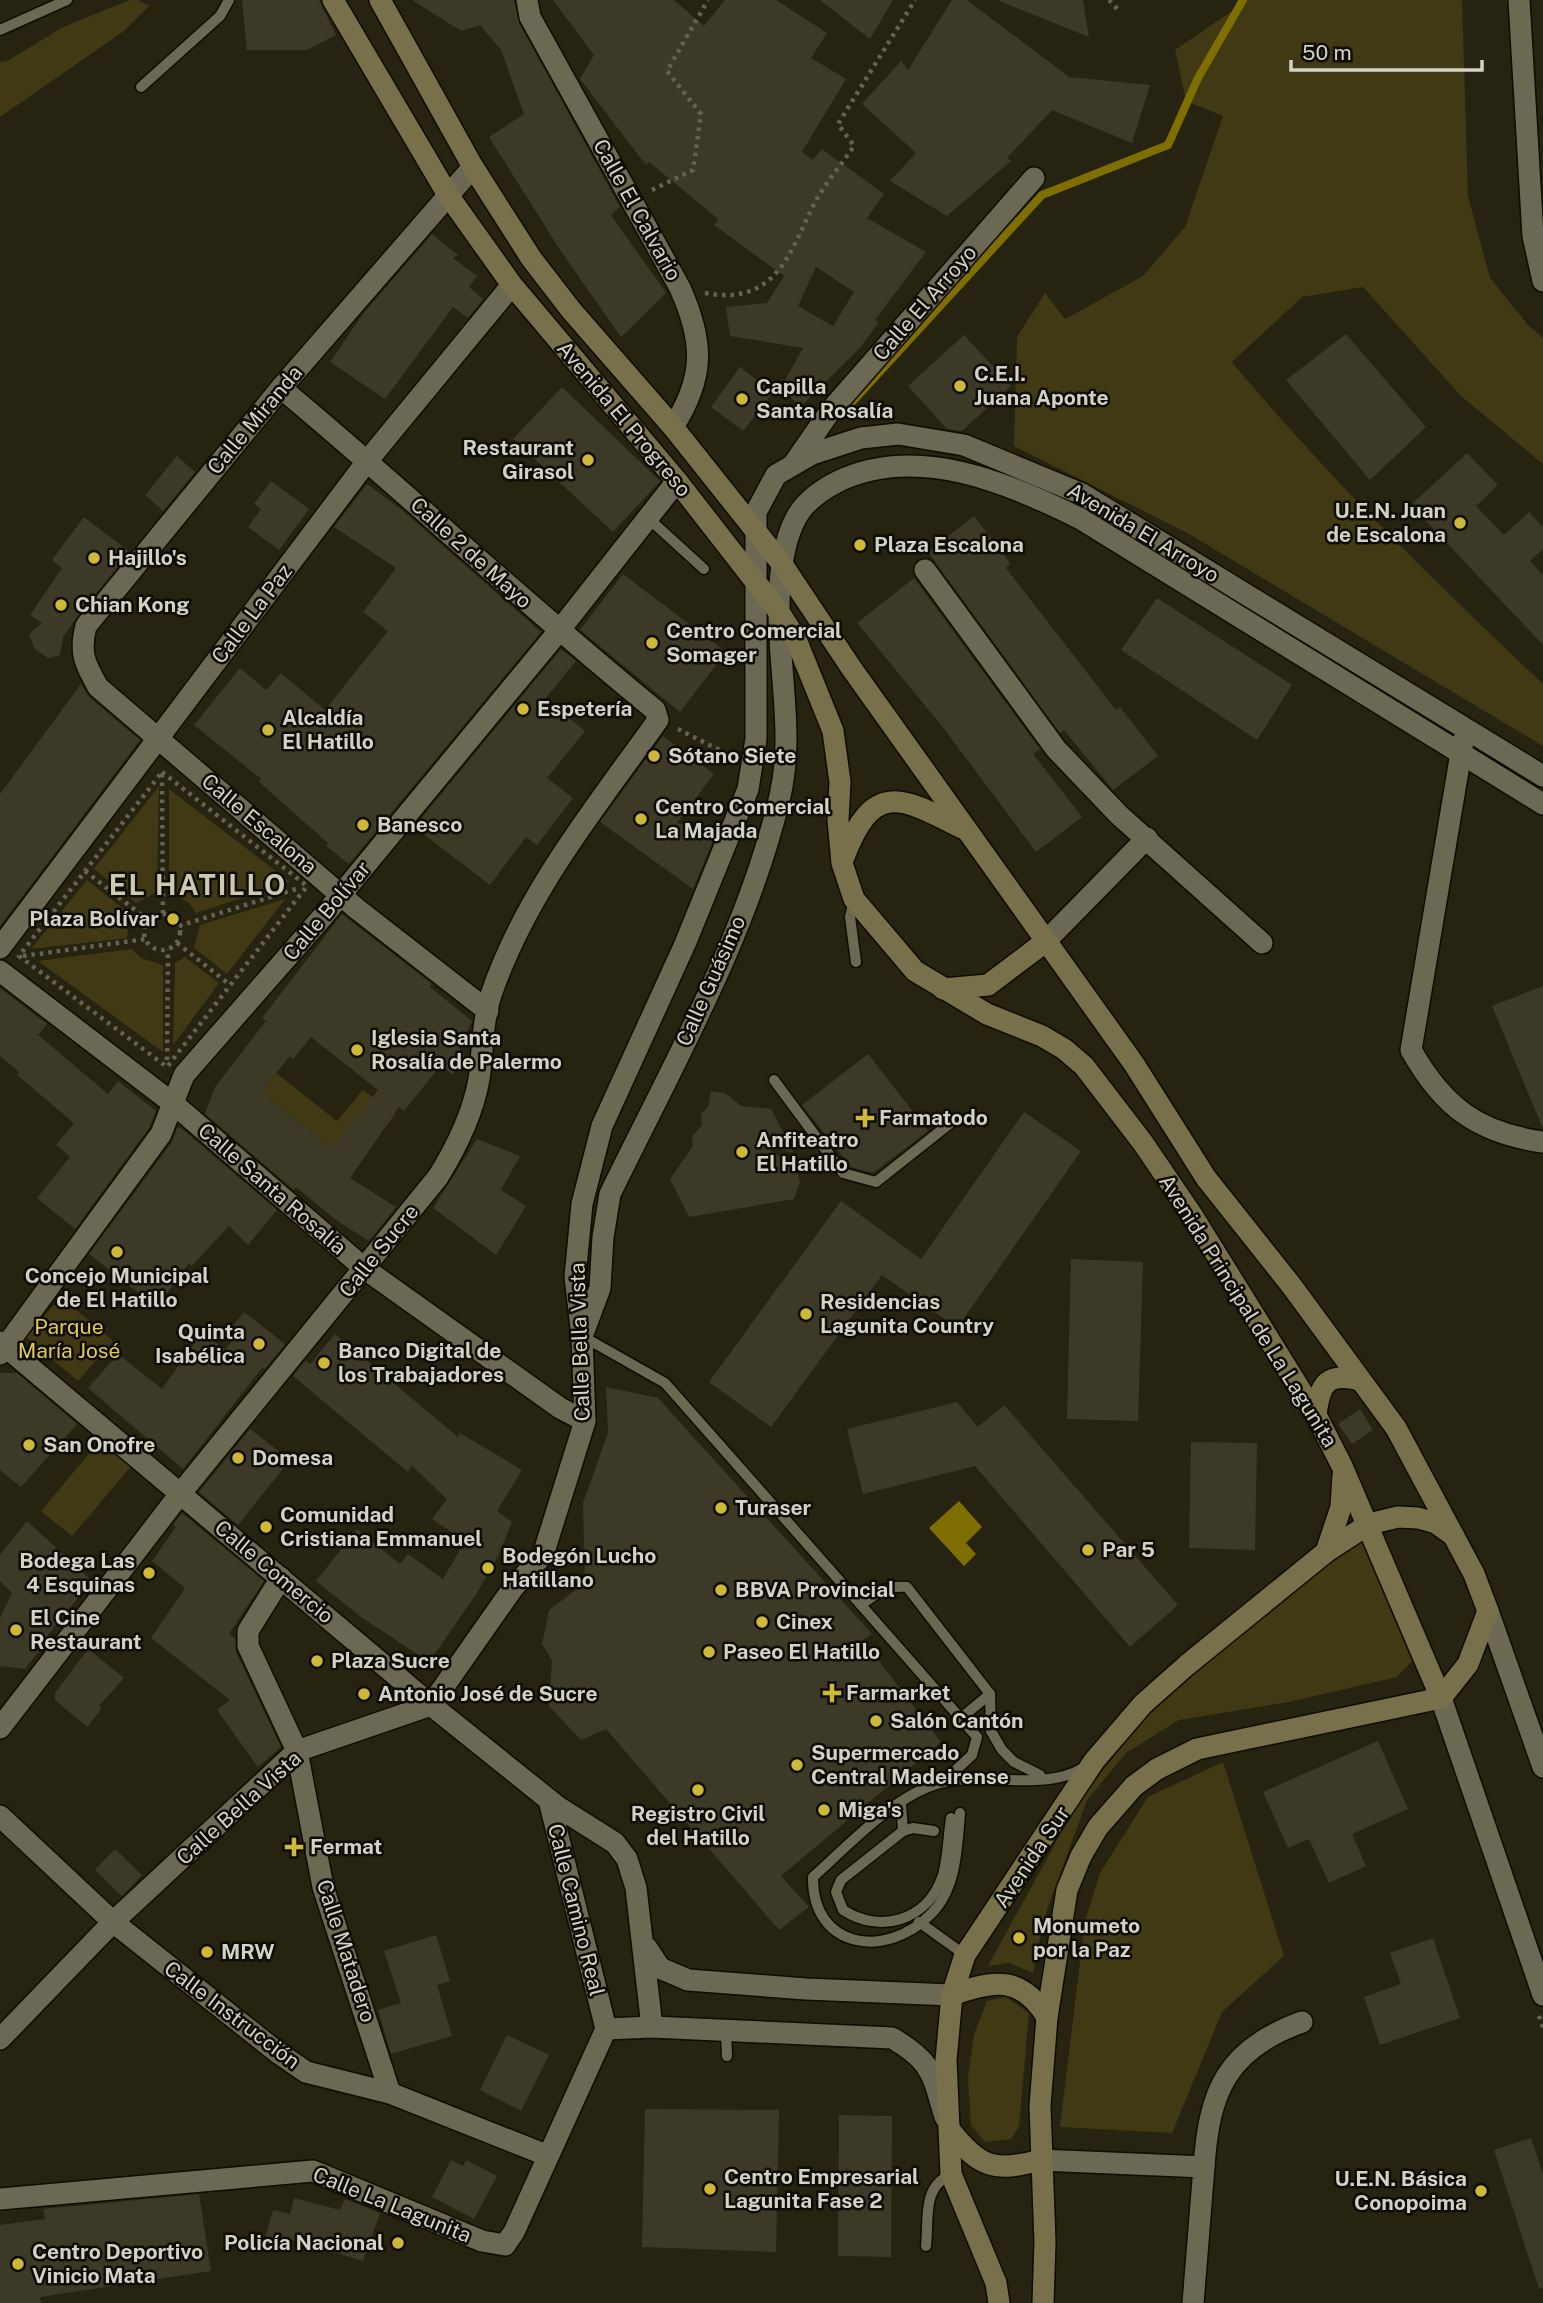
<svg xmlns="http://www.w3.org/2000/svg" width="1543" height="2303" viewBox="0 0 1543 2303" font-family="'Public Sans',sans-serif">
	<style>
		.green { fill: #403914 }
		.water { fill: #7f6e01 }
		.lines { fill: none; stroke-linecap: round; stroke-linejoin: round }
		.stream { stroke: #7f6e01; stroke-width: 8 }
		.building { fill: #3c3927; fill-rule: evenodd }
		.lane-casing { stroke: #0f0c01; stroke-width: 13 }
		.street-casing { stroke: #0f0c01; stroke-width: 24 }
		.secondary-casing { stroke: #0f0c01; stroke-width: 24 }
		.path { stroke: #666354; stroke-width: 4.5; stroke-dasharray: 3.5 5; stroke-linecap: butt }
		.lane { stroke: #6b6854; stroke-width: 10 }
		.street { stroke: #6b6854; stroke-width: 21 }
		.secondary { stroke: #77704a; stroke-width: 21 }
		.poi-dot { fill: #cfb837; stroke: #0d0c05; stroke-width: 2.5 }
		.labels { text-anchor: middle; stroke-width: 5; stroke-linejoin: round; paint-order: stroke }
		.street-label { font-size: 21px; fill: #d4d2c7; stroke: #0d0c05 }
		.poi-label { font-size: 21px; font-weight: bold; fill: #d4d2c7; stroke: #0d0c05; text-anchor: start }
		.park-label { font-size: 21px; fill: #e2cb52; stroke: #0d0c05 }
		.district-label { font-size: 28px; font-weight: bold; letter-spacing: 2px; fill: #cdc9b3; stroke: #0d0c05 }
	</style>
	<rect width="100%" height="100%" fill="#262311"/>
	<g class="green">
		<path d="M130 0H138L149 6 124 31 0 117V62L7 61 63 27Z"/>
		<path d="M1248 0H1462L1468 196 1490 278 1528 325 1543 338V464L1461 396 1363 287 1302 297 1232 362C1328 477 1434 581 1543 684V746L1189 534 1014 446 1017 337 1045 293 1065 319 1143 276 1185 227 1223 116 1186 101 1175 50Z"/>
		<path d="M159 786 157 892 136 903 94 869Z"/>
		<path d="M169 789 290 882 196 913 189 903 169 892Z"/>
		<path d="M87 880 129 913 127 938 31 949Z"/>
		<path d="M285 899 227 974 194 948 200 925Z"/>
		<path d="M132 949 141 958 163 965V1052L38 961Z"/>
		<path d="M185 957 219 983 173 1045 175 963Z"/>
		<path d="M276 1073 337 1121 363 1090 395 1115 382 1131 332 1148 261 1092Z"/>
		<path d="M61 1297 113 1341 78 1381 26 1337Z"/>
		<path d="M102 1438 133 1464 72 1536 41 1511Z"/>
		<path d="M1366 1540 1393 1594 1413 1660 1397 1677 1289 1702 1179 1720 1126 1753 1087 1800 1044 1918 1033 1973 1009 1963 988 1966 1078 1802 1162 1695 1354 1542Z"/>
		<path d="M1223 1762 1284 1956 1222 2012 1172 2133 1060 2127 1085 1921 1100 1873 1148 1797Z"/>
		<path d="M1006 1997 1029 2013 1019 2126 1011 2139 985 2142 971 2125 968 2078 974 2034 987 2001Z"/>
	</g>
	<path class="water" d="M959 1501 982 1527 966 1543 976 1554 964 1566 929 1528Z"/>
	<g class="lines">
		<path class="stream" d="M842 413 1042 195 1168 145 1198 78 1243 0"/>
	</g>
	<g class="building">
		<path d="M242 0H319L336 35 307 50H247Z"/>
		<path d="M412 0H514L519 23 620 207 611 215 666 293 621 337 560 250 489 137 524 114 501 50 480 25 461 31Z"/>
		<path d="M553 0H674L704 26 725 0H776L827 33 811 58 846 79 802 152 813 160 822 149 884 194 867 218 926 252 875 320 879 322 860 348 800 407 781 387 803 348 730 336 726 307 767 303 784 276 714 225 718 219 649 162 646 165 580 79 594 55ZM816 267 854 292 833 326 798 306Z"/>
		<path d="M820 0H893L870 39Z"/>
		<path d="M952 0H967L1069 77 1150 85 1132 143 1052 110 1007 158 1011 161 947 216 890 181 916 153 862 104 901 61 908 70Z"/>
		<path d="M999 0H1083L1089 37 999 1Z"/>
		<path d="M432 234 458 255 453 258 477 276 469 287 483 299 468 318 453 307 385 399 330 362 363 314Z"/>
		<path d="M1346 334 1426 427 1370 480 1286 380Z"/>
		<path d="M964 335 1011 386 962 431 947 429 908 386Z"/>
		<path d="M740 367 773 392 743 431 711 407Z"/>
		<path d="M562 387 660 481 613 532 513 439Z"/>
		<path d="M1467 453 1498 485 1476 506 1504 535 1529 512 1543 527V549L1530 561 1543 575V645L1411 505Z"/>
		<path d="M177 456 195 472 163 511 145 495Z"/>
		<path d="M271 481 309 509 279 550 248 527 261 509 254 504Z"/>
		<path d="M367 484 402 510 541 632 349 864 326 846 328 843 259 782 261 779 194 725 240 668 266 690 281 673 325 710 388 631 363 612 396 568 334 527Z"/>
		<path d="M974 516 1010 563 1006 568 1116 710 1120 707 1158 756 1113 790 1064 730 1060 733 928 552Z"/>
		<path d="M84 517 130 552 76 618 63 637 60 655 48 658 34 648 29 634 42 623 30 615 62 568 52 560Z"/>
		<path d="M623 574 726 652 680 712 580 630Z"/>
		<path d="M914 578 1040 749 1033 754 1082 817 1036 852 942 726 857 623Z"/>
		<path d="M1157 598 1292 685 1257 740 1121 650Z"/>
		<path d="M561 649 576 661 545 699 585 731 547 778 573 798 537 845 526 837 490 885 414 827Z"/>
		<path d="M81 684 89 697 140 740 0 926V794Z"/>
		<path d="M663 736 714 774 677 823 716 834 693 889 600 822Z"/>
		<path d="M342 914 432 984 430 987 472 1021 459 1048 465 1056 453 1075 441 1065 404 1111 399 1107 350 1178 396 1207 369 1241 336 1220 296 1187 294 1190 205 1114 215 1087 266 1021 262 1018ZM311 1037 378 1090 332 1148 261 1092 290 1056 293 1059Z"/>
		<path d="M1543 986V1129L1492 1006Z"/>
		<path d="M0 988 47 1024 38 1035 108 1094 118 1081 156 1111 149 1128 75 1229 37 1198 70 1157 56 1145 74 1123 17 1075 19 1072 0 1056Z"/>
		<path d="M868 1054 928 1131 873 1173 851 1167 802 1105Z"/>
		<path d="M711 1091 725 1093 741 1106 771 1109 794 1153 763 1145 796 1168 800 1182 794 1199 689 1217 670 1179 693 1146 692 1137 702 1125 701 1114 708 1107Z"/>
		<path d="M1024 1112 1081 1151 957 1328 882 1275 771 1427 709 1382 841 1201 921 1259Z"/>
		<path d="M177 1128H181L277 1210 248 1245 229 1226 192 1266 189 1263 157 1307 89 1254 172 1142Z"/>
		<path d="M477 1139 520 1156 501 1190 526 1206 496 1255 433 1208Z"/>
		<path d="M1071 1259 1143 1262 1138 1421 1067 1419Z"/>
		<path d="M244 1312 285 1344 265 1369 262 1368 183 1469 88 1388 118 1354 162 1389 202 1332 225 1350 239 1331 233 1326Z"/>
		<path d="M335 1334 458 1437 460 1433 522 1470 497 1511 512 1522 497 1558 477 1593 429 1662 361 1617 316 1581 357 1529 400 1564 408 1554 443 1579 465 1541 432 1519 447 1499 412 1466 408 1472 293 1376 306 1360 310 1364Z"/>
		<path d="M0 1373H17L77 1424 21 1487 0 1470Z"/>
		<path d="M606 1387 658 1398 872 1634 863 1640 941 1742 781 1876 809 1907 779 1930 606 1729 581 1740 549 1706 552 1660 542 1644 549 1610 585 1583 583 1503 608 1433Z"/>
		<path d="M957 1402 978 1427 1004 1405 1178 1605 1130 1647 975 1466 863 1494 847 1429Z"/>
		<path d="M1360 1409 1373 1430 1352 1444 1338 1424Z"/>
		<path d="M250 1429 290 1460 238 1525 199 1492Z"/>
		<path d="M1191 1442 1257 1443 1255 1550 1189 1548Z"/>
		<path d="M182 1513 264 1581 229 1634 235 1638 236 1652 281 1747 258 1767 217 1710 230 1700 151 1638 185 1588 152 1561 176 1527 173 1525Z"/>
		<path d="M27 1521 92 1581 44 1640 46 1642 25 1669 0 1666V1618L12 1593 0 1581V1555Z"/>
		<path d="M88 1649 124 1678 99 1706 102 1708 87 1727 55 1700V1693Z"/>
		<path d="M1378 1741 1408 1809 1352 1834 1366 1866 1329 1883 1309 1839 1288 1848 1263 1792Z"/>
		<path d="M115 1849 142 1875 122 1896 95 1870Z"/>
		<path d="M436 1935 450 1981 437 1985 452 2036 391 2054 378 2010 401 2003 384 1951Z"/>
		<path d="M1433 1938 1460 2018 1380 2045 1364 1997 1401 1984 1390 1953Z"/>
		<path d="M507 2035 549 2055 521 2111 480 2090Z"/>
		<path d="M645 2109 779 2110 776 2252 642 2247Z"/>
		<path d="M839 2115 892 2116 891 2257 838 2256Z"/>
		<path d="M1531 2138 1543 2174V2288L1539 2289 1494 2150Z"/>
		<path d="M451 2160 463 2166 466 2160 497 2176 474 2219 432 2197Z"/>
		<path d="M199 2194 211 2271 40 2297 41 2303H0V2225L45 2219 43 2209Z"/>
		<path d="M294 2198 340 2210 345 2199 380 2213 363 2261 293 2240 265 2239 273 2210 290 2214Z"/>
	</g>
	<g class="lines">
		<defs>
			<g id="lane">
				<path d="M0 30 67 0"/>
				<path d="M141 87 220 16 229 0"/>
				<path d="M648 518 704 569"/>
				<path d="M854 899 850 917 856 962"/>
				<path d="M774 1080 843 1173 876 1182 953 1121"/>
				<path d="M582 1336 665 1383 861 1605"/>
				<path d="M961 1718 990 1694"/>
				<path d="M944 1781 972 1755 977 1737 861 1605C877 1593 887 1585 907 1587L990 1694 991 1731 1002 1750 1014 1762 1040 1775"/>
				<path d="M901 1804 903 1831"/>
				<path d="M960 1813C957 1847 957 1888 931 1914 886 1960 812 1949 813 1877 848 1846 897 1792 944 1782 985 1773 1047 1791 1083 1768"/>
				<path d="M934 1831 913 1828 903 1831 841 1880 836 1892 843 1910C880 1934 926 1921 942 1878 948 1860 948 1837 951 1818"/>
				<path d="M919 1922 965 1955"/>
				<path d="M726 2030 727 2056"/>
				<path d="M926 2246C929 2216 922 2188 951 2174"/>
			</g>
			<g id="street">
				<path d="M527 0 530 17 680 288C704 342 705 377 673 427"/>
				<path d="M1519 0 1533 236 1543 281"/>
				<path d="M473 167 281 388 86 626C79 653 85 664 98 687L357 909 488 1011"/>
				<path d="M795 462 831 410 1034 178"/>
				<path d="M925 570 1056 749 1119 815 1262 943"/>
				<path d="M1463 741 1411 1050C1443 1107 1478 1133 1543 1142"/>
				<path d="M1045 942 1147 838"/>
				<path d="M0 948 368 460 512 285"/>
				<path d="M0 971 175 1105 365 1269 560 1408 585 1421"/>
				<path d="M584 1331 600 1288 603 1237 610 1194C672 1066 747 936 780 796 794 736 779 672 779 611 779 582 782 544 796 518 805 501 823 489 839 481 918 444 1009 483 1081 519L1543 804"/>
				<path d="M0 1342 431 1705 558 1807 615 1843 627 1859 636 1888 652 2027"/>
				<path d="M0 1354 161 1134 184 1075 325 914 558 632 677 481"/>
				<path d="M281 1578 248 1631V1646L297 1751 323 1887 390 2093"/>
				<path d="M1488 1611 1543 1767"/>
				<path d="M1441 1698 1543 1995"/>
				<path d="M0 1728 180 1494 438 1177C456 1148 473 1113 479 1079 483 1052 482 1022 491 995 526 892 596 807 658 720L655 710C527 606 407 493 281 388"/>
				<path d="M549 1800 606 2029"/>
				<path d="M0 1816 113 1922 277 2052 306 2072 390 2093 546 2155"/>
				<path d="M647 1948 660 1968 688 1980 806 1989 952 1995"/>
				<path d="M606 2029 652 2027 892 2038C933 2062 932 2074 945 2117"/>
				<path d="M0 2039 113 1922 297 1751 431 1705 513 1588 543 1555 585 1421 582 1336 575 1277 582 1204 602 1126 685 944 748 789 756 739V512L776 475 812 454 861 438 898 434 964 445 1082 494 1543 776"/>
				<path d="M1040 2160 1204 2167 1193 2303"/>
				<path d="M1204 2167C1209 2091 1227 2049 1302 2022"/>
				<path d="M0 2199 313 2171 482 2241 505 2245 514 2232 606 2029"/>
			</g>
			<g id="secondary">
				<path d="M333 0 448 195 512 285 677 481 779 612 795 637 833 731 840 782 838 820 842 863 854 899 915 971 987 1014 1042 1036 1064 1049 1084 1066 1143 1143 1192 1215 1316 1415 1342 1466 1441 1698"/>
				<path d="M380 0 473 167 531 258 571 310 673 427 782 564 852 669 1134 1064 1206 1178 1291 1285 1396 1428 1474 1574 1488 1611 1468 1664 1441 1698"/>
				<path d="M844 857C873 781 900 796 962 828"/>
				<path d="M943 989 988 985 1045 942"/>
				<path d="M1316 1415C1320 1383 1327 1372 1360 1380"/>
				<path d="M1326 1552 1341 1507 1343 1475"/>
				<path d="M952 1995C993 1980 1021 1975 1047 2017"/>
				<path d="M950 2130C979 2167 994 2173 1040 2160"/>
				<path d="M999 2303 996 2283 951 2174 946 2060 952 1995 965 1955 1094 1761 1143 1704 1187 1665 1326 1552 1369 1524 1398 1517 1418 1518 1436 1523 1454 1536"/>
				<path d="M1043 2303 1045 2242 1040 2106 1047 2017 1067 1890 1081 1856 1098 1827 1134 1786 1157 1769 1197 1749 1441 1698"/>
			</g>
		</defs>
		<use href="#lane" class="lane-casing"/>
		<use href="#street" class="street-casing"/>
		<use href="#secondary" class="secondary-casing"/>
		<g class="path">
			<path d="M1109 0 1120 12"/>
			<path d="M652 190 693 170 701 114 667 71 708 0"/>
			<path d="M705 293C775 306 789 255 814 204 825 184 841 165 854 146L838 124 915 0"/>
			<path d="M678 729 733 757"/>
			<path d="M162 772 307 886 167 1067 19 956Z"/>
			<path d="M162 774 163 913"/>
			<path d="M85 871 148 920"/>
			<circle cx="162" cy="932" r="18"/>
			<path d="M179 926 299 888"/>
			<path d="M177 943 229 984"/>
			<path d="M23 956 146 939"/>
			<path d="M167 1060 168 949"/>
			<path d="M1539 2016 1543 2028"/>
		</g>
		<use href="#lane" class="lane"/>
		<use href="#street" class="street"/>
		<use href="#secondary" class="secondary"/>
	</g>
	<g class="poi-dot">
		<circle cx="960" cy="386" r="7"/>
		<circle cx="742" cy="399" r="7"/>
		<circle cx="588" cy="460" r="7"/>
		<circle cx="1460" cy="523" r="7"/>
		<circle cx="860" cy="545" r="7"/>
		<circle cx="94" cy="558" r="7"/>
		<circle cx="61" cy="605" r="7"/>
		<circle cx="652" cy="643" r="7"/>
		<circle cx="523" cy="709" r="7"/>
		<circle cx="268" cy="730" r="7"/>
		<circle cx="654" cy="756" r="7"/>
		<circle cx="641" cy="819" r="7"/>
		<circle cx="363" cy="825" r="7"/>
		<circle cx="173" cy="919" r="7"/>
		<circle cx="357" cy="1050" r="7"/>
		<path d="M861.5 1107.5h7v7h7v7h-7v7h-7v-7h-7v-7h7z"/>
		<circle cx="742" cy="1152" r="7"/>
		<circle cx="117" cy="1252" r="7"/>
		<circle cx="806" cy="1314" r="7"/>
		<circle cx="259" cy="1344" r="7"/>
		<circle cx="324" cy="1363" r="7"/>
		<circle cx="29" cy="1445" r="7"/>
		<circle cx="238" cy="1458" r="7"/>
		<circle cx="721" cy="1508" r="7"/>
		<circle cx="266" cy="1527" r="7"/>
		<circle cx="1088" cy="1550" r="7"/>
		<circle cx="488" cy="1568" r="7"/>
		<circle cx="149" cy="1573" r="7"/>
		<circle cx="721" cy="1590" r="7"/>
		<circle cx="762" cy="1622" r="7"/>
		<circle cx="16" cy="1630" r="7"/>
		<circle cx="709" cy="1652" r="7"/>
		<circle cx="317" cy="1661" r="7"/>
		<path d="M828.5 1682.5h7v7h7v7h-7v7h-7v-7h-7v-7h7z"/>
		<circle cx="364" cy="1694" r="7"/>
		<circle cx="876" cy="1721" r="7"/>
		<circle cx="797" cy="1765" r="7"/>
		<circle cx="698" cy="1790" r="7"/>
		<circle cx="824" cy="1810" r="7"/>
		<path d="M290.5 1836.5h7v7h7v7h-7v7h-7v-7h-7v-7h7z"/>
		<circle cx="1019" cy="1938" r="7"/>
		<circle cx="207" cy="1952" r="7"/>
		<circle cx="710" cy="2189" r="7"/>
		<circle cx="1481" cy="2191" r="7"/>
		<circle cx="398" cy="2243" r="7"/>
		<circle cx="18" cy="2264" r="7"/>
	</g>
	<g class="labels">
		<g class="street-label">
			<text transform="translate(637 210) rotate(61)" y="7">Calle El Calvario</text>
			<text transform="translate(925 303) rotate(-49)" y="7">Calle El Arroyo</text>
			<text transform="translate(624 419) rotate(50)" y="7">Avenida El Progreso</text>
			<text transform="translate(255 420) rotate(-50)" y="7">Calle Miranda</text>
			<text transform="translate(1143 533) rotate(31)" y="7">Avenida El Arroyo</text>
			<text transform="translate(471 553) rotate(42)" y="7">Calle 2 de Mayo</text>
			<text transform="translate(252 614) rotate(-53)" y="7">Calle La Paz</text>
			<text transform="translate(259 824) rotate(40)" y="7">Calle Escalona</text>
			<text transform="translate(327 911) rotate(-50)" y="7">Calle Bolívar</text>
			<text transform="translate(711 981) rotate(-66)" y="7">Calle Guásimo</text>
			<text transform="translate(272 1189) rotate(41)" y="7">Calle Santa Rosalía</text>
			<text transform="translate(379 1251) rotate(-51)" y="7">Calle Sucre</text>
			<text transform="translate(1248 1311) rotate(58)" y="7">Avenida Principal de La Lagunita</text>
			<text transform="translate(580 1342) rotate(-92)" y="7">Calle Bella Vista</text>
			<text transform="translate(274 1572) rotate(40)" y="7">Calle Comercio</text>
			<text transform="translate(239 1808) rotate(-42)" y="7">Calle Bella Vista</text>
			<text transform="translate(1032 1857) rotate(-56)" y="7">Avenida Sur</text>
			<text transform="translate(576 1910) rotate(76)" y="7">Calle Camino Real</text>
			<text transform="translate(346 1951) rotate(72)" y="7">Calle Matadero</text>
			<text transform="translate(232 2015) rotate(37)" y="7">Calle Instrucción</text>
			<text transform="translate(392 2205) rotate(22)" y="7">Calle La Lagunita</text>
		</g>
		<g class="poi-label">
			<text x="974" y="381">C.E.I.<tspan x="974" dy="24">Juana Aponte</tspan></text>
			<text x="756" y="394">Capilla<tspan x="756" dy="24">Santa Rosalía</tspan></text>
			<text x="574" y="455" text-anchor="end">Restaurant<tspan x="574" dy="24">Girasol</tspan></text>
			<text x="1446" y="518" text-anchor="end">U.E.N. Juan<tspan x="1446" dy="24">de Escalona</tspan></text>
			<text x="874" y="552">Plaza Escalona</text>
			<text x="108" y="565">Hajillo's</text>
			<text x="75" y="612">Chian Kong</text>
			<text x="666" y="638">Centro Comercial<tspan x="666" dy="24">Somager</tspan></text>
			<text x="537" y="716">Espetería</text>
			<text x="282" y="725">Alcaldía<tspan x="282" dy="24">El Hatillo</tspan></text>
			<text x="668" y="763">Sótano Siete</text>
			<text x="655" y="814">Centro Comercial<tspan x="655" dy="24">La Majada</tspan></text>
			<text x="377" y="832">Banesco</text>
			<text x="159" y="926" text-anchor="end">Plaza Bolívar</text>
			<text x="371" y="1045">Iglesia Santa<tspan x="371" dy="24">Rosalía de Palermo</tspan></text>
			<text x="879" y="1125">Farmatodo</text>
			<text x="756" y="1147">Anfiteatro<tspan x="756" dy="24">El Hatillo</tspan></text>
			<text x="117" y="1283" text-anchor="middle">Concejo Municipal<tspan x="117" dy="24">de El Hatillo</tspan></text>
			<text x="820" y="1309">Residencias<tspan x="820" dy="24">Lagunita Country</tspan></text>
			<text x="245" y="1339" text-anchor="end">Quinta<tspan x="245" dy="24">Isabélica</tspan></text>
			<text x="338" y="1358">Banco Digital de<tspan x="338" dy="24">los Trabajadores</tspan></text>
			<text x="43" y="1452">San Onofre</text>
			<text x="252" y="1465">Domesa</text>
			<text x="735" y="1515">Turaser</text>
			<text x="280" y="1522">Comunidad<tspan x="280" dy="24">Cristiana Emmanuel</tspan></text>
			<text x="1102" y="1557">Par 5</text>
			<text x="502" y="1563">Bodegón Lucho<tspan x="502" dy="24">Hatillano</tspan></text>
			<text x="135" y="1568" text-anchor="end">Bodega Las<tspan x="135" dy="24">4 Esquinas</tspan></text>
			<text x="735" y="1597">BBVA Provincial</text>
			<text x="30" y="1625">El Cine<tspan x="30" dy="24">Restaurant</tspan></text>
			<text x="776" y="1629">Cinex</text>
			<text x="723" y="1659">Paseo El Hatillo</text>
			<text x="331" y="1668">Plaza Sucre</text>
			<text x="846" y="1700">Farmarket</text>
			<text x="378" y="1701">Antonio José de Sucre</text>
			<text x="890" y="1728">Salón Cantón</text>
			<text x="811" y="1760">Supermercado<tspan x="811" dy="24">Central Madeirense</tspan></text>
			<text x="838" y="1817">Miga's</text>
			<text x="698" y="1821" text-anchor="middle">Registro Civil<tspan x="698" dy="24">del Hatillo</tspan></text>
			<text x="310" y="1854">Fermat</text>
			<text x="1033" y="1933">Monumeto<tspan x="1033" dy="24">por la Paz</tspan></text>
			<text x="221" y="1959">MRW</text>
			<text x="724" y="2184">Centro Empresarial<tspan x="724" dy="24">Lagunita Fase 2</tspan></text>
			<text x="1467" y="2186" text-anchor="end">U.E.N. Básica<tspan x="1467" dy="24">Conopoima</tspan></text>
			<text x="384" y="2250" text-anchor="end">Policía Nacional</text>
			<text x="32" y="2259">Centro Deportivo<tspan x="32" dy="24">Vinicio Mata</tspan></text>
		</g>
		<g class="park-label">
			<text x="69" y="1334">Parque<tspan x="69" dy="24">María José</tspan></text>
		</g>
		<g class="district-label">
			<text x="198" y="895">EL HATILLO</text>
		</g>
	</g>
	<path d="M1291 60v10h191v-10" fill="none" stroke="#d4d2c7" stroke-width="3.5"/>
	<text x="1302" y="60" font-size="21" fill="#d4d2c7" stroke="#0d0c05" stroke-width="5" paint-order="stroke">50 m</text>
</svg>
